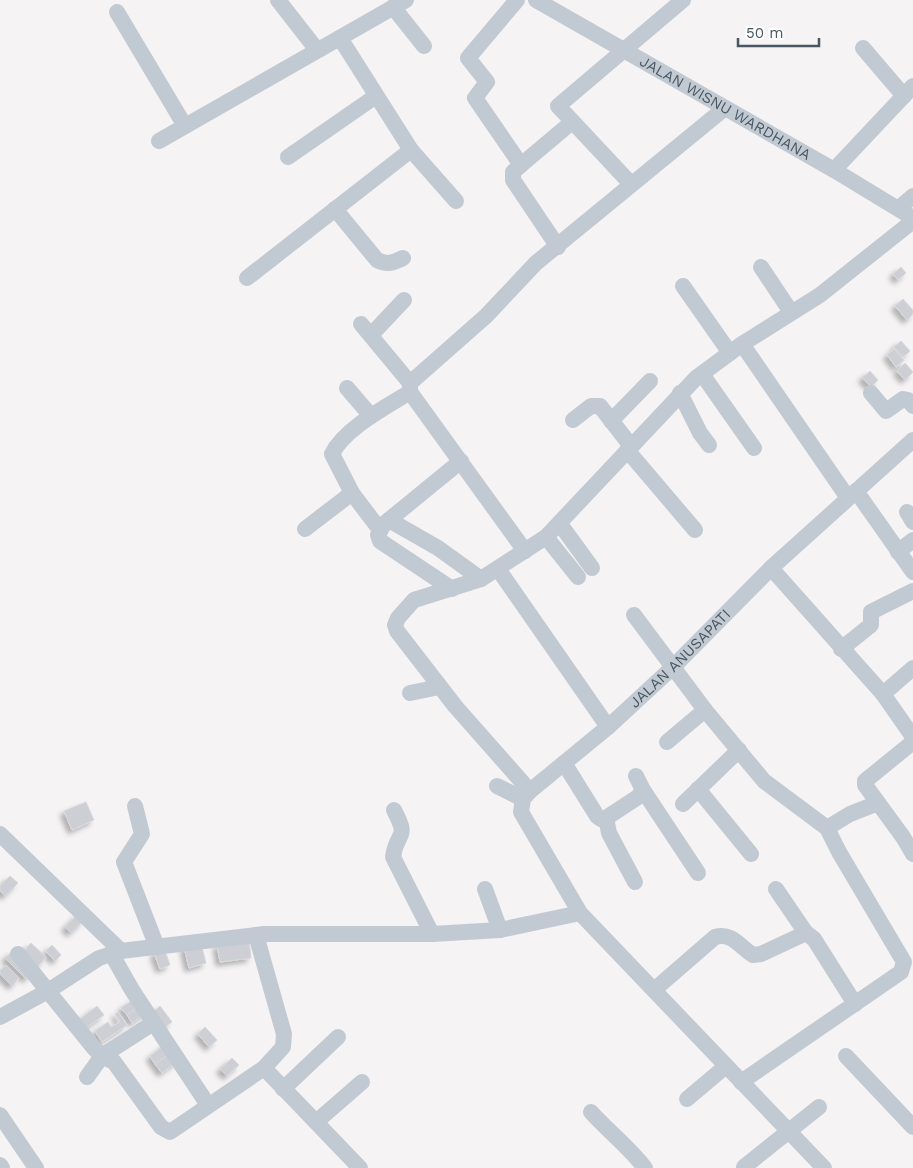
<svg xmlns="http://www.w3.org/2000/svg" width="913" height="1168" viewBox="0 0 913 1168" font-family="'Work Sans',sans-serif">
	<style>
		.building { fill: #cdcfd5; stroke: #d7d9de; filter: url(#shadow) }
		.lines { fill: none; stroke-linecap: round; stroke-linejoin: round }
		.minor { stroke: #c1cad2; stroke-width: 16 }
		.labels { text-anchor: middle; stroke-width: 4.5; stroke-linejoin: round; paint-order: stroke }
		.street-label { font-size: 15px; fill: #4a5661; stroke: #fff }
	</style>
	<defs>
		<filter id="shadow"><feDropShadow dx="-4" dy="4" stdDeviation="2.5" flood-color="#0004"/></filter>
	</defs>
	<rect width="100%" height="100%" fill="#f5f3f3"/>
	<g class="building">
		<path d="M901 267 906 273 898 280 893 274Z"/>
		<path d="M903 299 913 310V314L907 320 895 306Z"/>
		<path d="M901 341 910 351 903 357 894 347Z"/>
		<path d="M894 349 904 360 896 367 887 355Z"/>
		<path d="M905 363 913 372 905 380 897 371Z"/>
		<path d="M870 371 878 380 871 387 862 378Z"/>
		<path d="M86 802 94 820 72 830 64 811Z"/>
		<path d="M10 876 18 883 5 896 0 891V886Z"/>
		<path d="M78 914 84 920 71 933 65 927Z"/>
		<path d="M249 940 251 958 220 962 217 945Z"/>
		<path d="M31 943 46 957 37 968 22 953Z"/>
		<path d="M201 943 206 963 189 968 184 947Z"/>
		<path d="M52 945 61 955 55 961 46 951Z"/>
		<path d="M164 948 170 965 160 969 154 953Z"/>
		<path d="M13 951 33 972 26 979 5 958Z"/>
		<path d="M6 965 19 978 12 986 0 974V971Z"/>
		<path d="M134 999 139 1007 127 1015 121 1008Z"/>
		<path d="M141 1005 147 1012 132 1023 127 1015Z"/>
		<path d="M97 1006 104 1015 86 1028 80 1019Z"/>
		<path d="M160 1006 172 1022 165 1027 153 1012Z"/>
		<path d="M118 1012 127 1025 102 1042 95 1031 108 1022 111 1027 120 1022 115 1014Z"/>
		<path d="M205 1027 217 1040 209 1047 198 1034Z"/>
		<path d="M167 1043 173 1051 155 1064 150 1056Z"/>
		<path d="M173 1051 179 1060 162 1073 155 1064Z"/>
		<path d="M232 1058 239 1065 227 1076 220 1069Z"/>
	</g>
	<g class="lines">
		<g class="minor">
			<path d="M278 0 317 50"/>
			<path d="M517 0 468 58 487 82 475 98 521 165 513 172V180L558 247"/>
			<path id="s1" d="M536 0 834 170 913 218"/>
			<path d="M393 7 424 46"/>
			<path d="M117 12 185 126"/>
			<path d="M340 38 411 150 456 201"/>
			<path d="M863 48 904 96"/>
			<path d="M159 141 406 0"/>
			<path d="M288 157 376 96"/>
			<path d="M521 165 572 122"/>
			<path d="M834 170 913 86"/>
			<path d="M631 184 558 106 683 0"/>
			<path d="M899 208 913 196"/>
			<path d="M335 209 377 260C387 265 393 263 403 258"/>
			<path d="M761 267 791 312"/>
			<path d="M247 278 411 150"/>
			<path d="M683 286 730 353"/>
			<path d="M361 324 410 383"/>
			<path d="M371 335 404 300"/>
			<path d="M742 344 848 498"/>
			<path d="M702 374 754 448"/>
			<path d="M347 388 371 416"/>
			<path d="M680 393 700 433 709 445"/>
			<path d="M871 393 886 411 903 399 908 400 913 406"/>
			<path d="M573 420 591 406H600L631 446"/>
			<path d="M611 421 650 381"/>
			<path d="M627 450 695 530"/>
			<path d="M856 491 913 572"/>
			<path d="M907 512 913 522"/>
			<path d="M389 520 438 548 481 579"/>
			<path d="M560 524 592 568"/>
			<path d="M305 529 352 493"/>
			<path d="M380 530 352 493 332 454C344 429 386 407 410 392"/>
			<path d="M546 537 578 577"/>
			<path d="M525 551 410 392V383L486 316 536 263 725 108"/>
			<path d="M898 552 913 540"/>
			<path d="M771 568 883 694 913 737"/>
			<path d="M498 569 608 727"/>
			<path d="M452 589 380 541 378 535 384 524 461 461"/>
			<path d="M634 615 705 710 764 781 827 828 839 852 904 962 901 972 741 1082"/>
			<path d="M841 649 871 625V612L913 591"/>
			<path d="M410 693 439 687"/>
			<path d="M883 694 913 668"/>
			<path d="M667 742 705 710"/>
			<path d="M913 742 865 781V785L903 837 913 854"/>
			<path d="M564 763 597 816 601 819 606 818 638 797 643 790 636 776"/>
			<path d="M497 786 523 799"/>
			<path d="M698 789 751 854"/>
			<path d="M643 790 698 873"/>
			<path d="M530 791 455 706 397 631 395 625 398 618 414 600 481 579 546 537 696 378 742 344 820 295 913 221"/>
			<path d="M683 804 739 750"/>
			<path d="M135 806 142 834 124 862 157 947"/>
			<path d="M394 810C410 841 397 829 393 857L432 934"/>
			<path d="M606 818 609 833 635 882"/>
			<path d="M827 828 850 814 878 803"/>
			<path d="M0 834 121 951"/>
			<path d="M485 889 500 930"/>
			<path d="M776 889 806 933"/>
			<path d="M111 953 132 990 208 1105"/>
			<path d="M18 954 93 1047 102 1056 114 1062 161 1127 170 1132 264 1068 283 1047 284 1034 256 935"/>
			<path d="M654 990 715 937C732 932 740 947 753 955L761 954 806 933 814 939 855 1004"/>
			<path d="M0 1017 48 991 99 958 121 951 264 934H432L500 930 580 913"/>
			<path d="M846 1056 913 1127"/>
			<path d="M264 1068 360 1168"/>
			<path d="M87 1077 102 1056 147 1027"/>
			<path d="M283 1089 338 1037"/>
			<path d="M687 1099 726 1066"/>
			<path d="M591 1112C609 1132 629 1147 645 1168"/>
			<path d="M0 1115 36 1168"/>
			<path d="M316 1122 362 1082"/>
			<path d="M0 1165 2 1168"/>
			<path d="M744 1167 819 1107"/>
			<path id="s2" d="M824 1168 580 913 521 812 523 799 530 791 608 727 674 666 771 568 913 440"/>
		</g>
	</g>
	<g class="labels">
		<g class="street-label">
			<text dy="5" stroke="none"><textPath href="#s1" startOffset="218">JALAN WISNU WARDHANA</textPath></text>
			<text dy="5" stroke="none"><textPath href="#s2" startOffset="694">JALAN ANUSAPATI</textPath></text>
		</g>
	</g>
	<path d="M738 38v8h81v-8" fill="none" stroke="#4a5661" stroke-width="2.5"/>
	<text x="746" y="38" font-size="15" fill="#4a5661" stroke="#ffffff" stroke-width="4" paint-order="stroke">50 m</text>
</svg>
